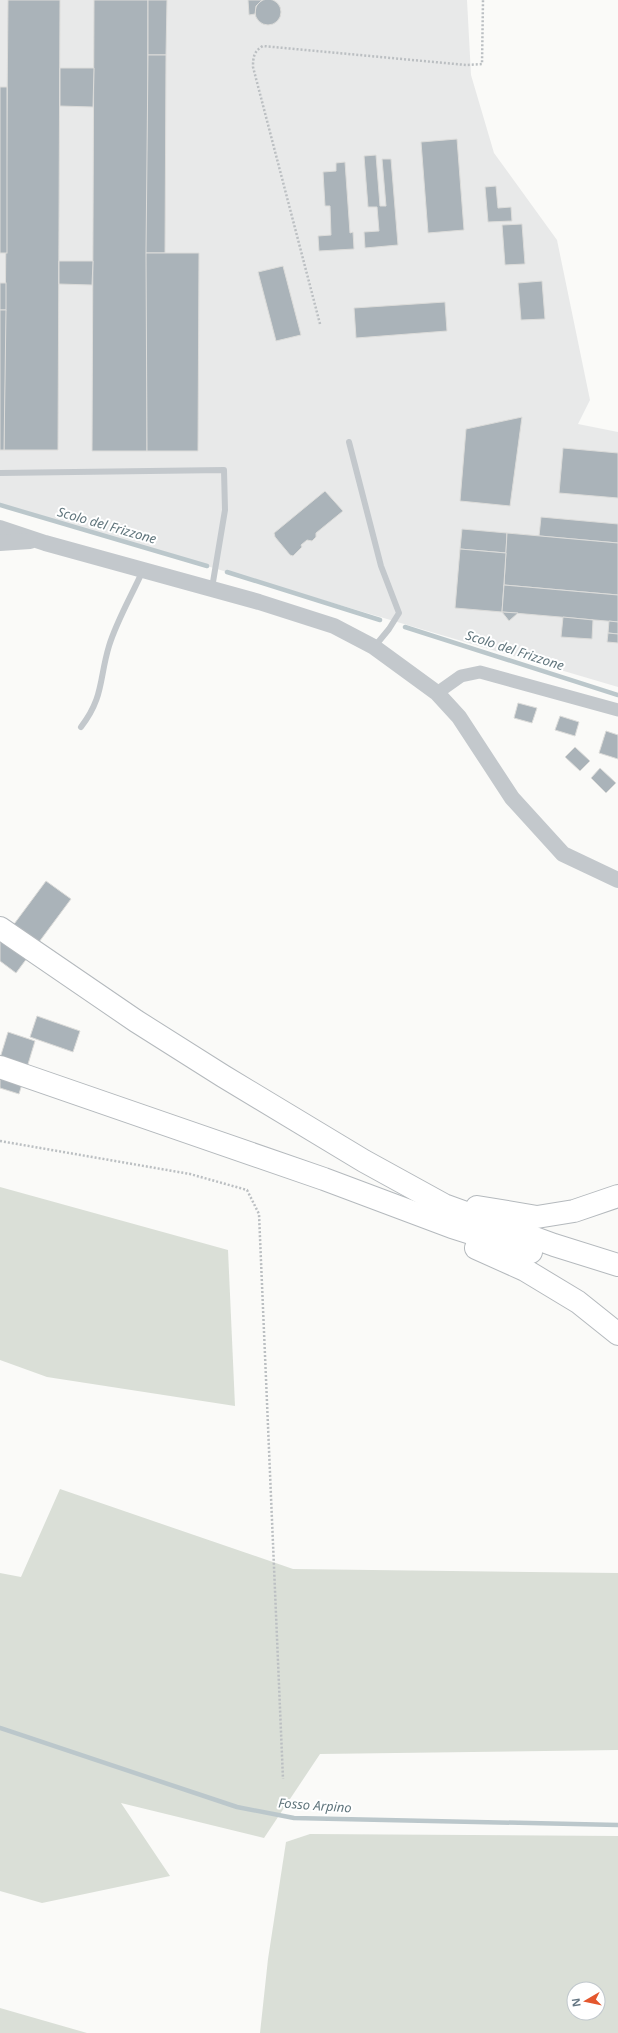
<svg xmlns="http://www.w3.org/2000/svg" width="618" height="2033" viewBox="0 0 618 2033" font-family="'Noto Sans',sans-serif">
	<style>
		.built { fill: #e8e9e9 }
		.green { fill: #dadfd7; fill-rule: evenodd }
		.lines { fill: none; stroke-linecap: round; stroke-linejoin: round }
		.stream { stroke: #bbc7cb; stroke-width: 4.5 }
		.building { fill: #aab3b9; stroke: #dcdcda }
		.motorway-casing { stroke: #b4b9bd; stroke-width: 24 }
		.path { stroke: #bbbfc2; stroke-width: 2.5; stroke-dasharray: 2 2; stroke-linecap: butt }
		.service { stroke: #c3c8cc; stroke-width: 6 }
		.minor { stroke: #c3c8cc; stroke-width: 13 }
		.tertiary { stroke: #c3c8cc; stroke-width: 16 }
		.motorway { stroke: #fff; stroke-width: 22 }
		.labels { text-anchor: middle; stroke-width: 4; stroke-linejoin: round; paint-order: stroke }
		.water-label { font-size: 13px; font-style: italic; fill: #60757c; stroke: #fff }
	</style>
	<rect width="100%" height="100%" fill="#fafaf8"/>
	<path class="built" d="M0 0H467L471 75 494 153 557 240 590 400 578 424 618 432V687L0 505Z"/>
	<g class="green">
		<path d="M0 1187 228 1250 235 1406 47 1377 0 1360Z"/>
		<path d="M60 1489 293 1569 618 1573V1750L320 1754 264 1838 121 1803 170 1876 42 1903 0 1891V1573L21 1577Z"/>
		<path d="M310 1834 618 1836V2033H260L268 1959 286 1842ZM574 1989H598V2013H574Z"/>
		<path d="M0 2008 87 2033H0Z"/>
	</g>
	<g class="lines">
		<g class="stream">
			<path d="M0 505 207 566"/>
			<path d="M227 572 380 620"/>
			<path d="M405 627 618 695"/>
			<path d="M0 1728 237 1807 294 1818 618 1825"/>
		</g>
	</g>
	<g class="building">
		<circle cx="268" cy="12" r="13"/>
		<path d="M8 0H60L58 450H4Z"/>
		<path d="M94 0H148L147 451H92Z"/>
		<path d="M148 0H167L166 55H148Z"/>
		<path d="M248 0H262L256 6 255 14 249 15Z"/>
		<path d="M148 55H166L165 253H146Z"/>
		<path d="M60 68H94L93 107 60 106Z"/>
		<rect x="0" y="87" width="7" height="166"/>
		<path d="M457 139 464 230 428 233 421 142Z"/>
		<path d="M376 155 380 206H386L382 159H391L398 245 365 248 364 232 379 231 377 207H368L364 156Z"/>
		<path d="M345 162 350 233 353 232 354 249 319 251 318 236 331 235 330 206H325L323 172 336 171V163Z"/>
		<path d="M496 186 498 208 511 207 512 221 488 222 485 187Z"/>
		<path d="M522 224 525 264 505 265 502 225Z"/>
		<path d="M146 253H199L198 451H147Z"/>
		<path d="M59 261H93L92 285 59 284Z"/>
		<path d="M283 266 301 335 276 341 258 272Z"/>
		<path d="M542 281 545 319 521 320 518 283Z"/>
		<rect x="0" y="283" width="6" height="27"/>
		<path d="M445 302 447 331 356 338 354 308Z"/>
		<path d="M0 310H6L4 450H0Z"/>
		<path d="M522 417 510 506 460 501 466 429Z"/>
		<path d="M563 448 618 453V498L559 493Z"/>
		<path d="M325 491 343 511 316 533V537L312 541 307 540 301 545 302 547 293 556 290 555 275 537 274 533Z"/>
		<path d="M541 517 618 524V543L539 536Z"/>
		<path d="M462 529 507 533 506 553 460 549Z"/>
		<path d="M507 533 618 543V595L504 585Z"/>
		<path d="M460 549 506 553 502 612 455 608Z"/>
		<path d="M504 585 618 595V622L502 612Z"/>
		<path d="M502 612 518 613 509 621Z"/>
		<path d="M563 617 593 620 592 639 561 637Z"/>
		<path d="M609 621 618 622V634L608 633Z"/>
		<path d="M608 633 618 634V643L607 642Z"/>
		<path d="M518 703 537 708 532 723 514 718Z"/>
		<path d="M560 716 579 722 575 736 555 730Z"/>
		<path d="M606 731 618 735V759L599 753Z"/>
		<path d="M575 747 590 761 580 771 565 757Z"/>
		<path d="M600 768 616 783 606 793 591 778Z"/>
		<path d="M46 881 71 899 16 973 0 961V943Z"/>
		<path d="M37 1016 80 1031 73 1052 30 1037Z"/>
		<path d="M8 1032 35 1041 19 1094 0 1088V1058Z"/>
	</g>
	<g class="lines">
		<defs>
			<g id="motorway">
				<path d="M0 928 136 1021 223 1076 364 1161 444 1205 554 1245 618 1265"/>
				<path d="M0 1067 324 1179 452 1227 531 1252"/>
				<path d="M477 1207 537 1217 574 1211 618 1196"/>
				<path d="M476 1248 525 1270 578 1302 618 1334"/>
			</g>
		</defs>
		<use href="#motorway" class="motorway-casing"/>
		<g class="path">
			<path d="M320 324 253 67C253 57 254 51 263 46L466 65 482 64 483 0"/>
			<path d="M0 1141 190 1174 247 1190 259 1214 283 1779"/>
		</g>
		<g class="service">
			<path d="M349 442 381 566 399 613 389 629 375 646"/>
			<path d="M0 473 224 470 225 510 212 588"/>
			<path d="M81 727C104 697 99 679 109 646 117 620 132 595 143 570"/>
		</g>
		<path class="minor" d="M437 693 461 676 480 672 618 710"/>
		<g class="tertiary">
			<path d="M0 528 45 543 259 602 334 626 374 647 437 693 459 717 512 798 563 854 618 880"/>
			<path d="M0 543 30 541"/>
		</g>
		<use href="#motorway" class="motorway"/>
	</g>
	<g class="labels">
		<g class="water-label">
			<text transform="translate(107 525) rotate(16)" y="5">Scolo del Frizzone</text>
			<text transform="translate(515 650) rotate(18)" y="5">Scolo del Frizzone</text>
			<text transform="translate(315 1805) rotate(4)" y="5">Fosso Arpino</text>
		</g>
	</g>
	<g transform="translate(586 2001) rotate(261)"><circle r="19" fill="#ffffff" stroke="#c1c8cd"/>
	<path d="M0-3L7 15L0 10L-7 15Z" fill="#e4572e"/>
	<text y="-6" font-size="11" font-weight="bold" text-anchor="middle" fill="#657683">N</text>
	</g>
</svg>
